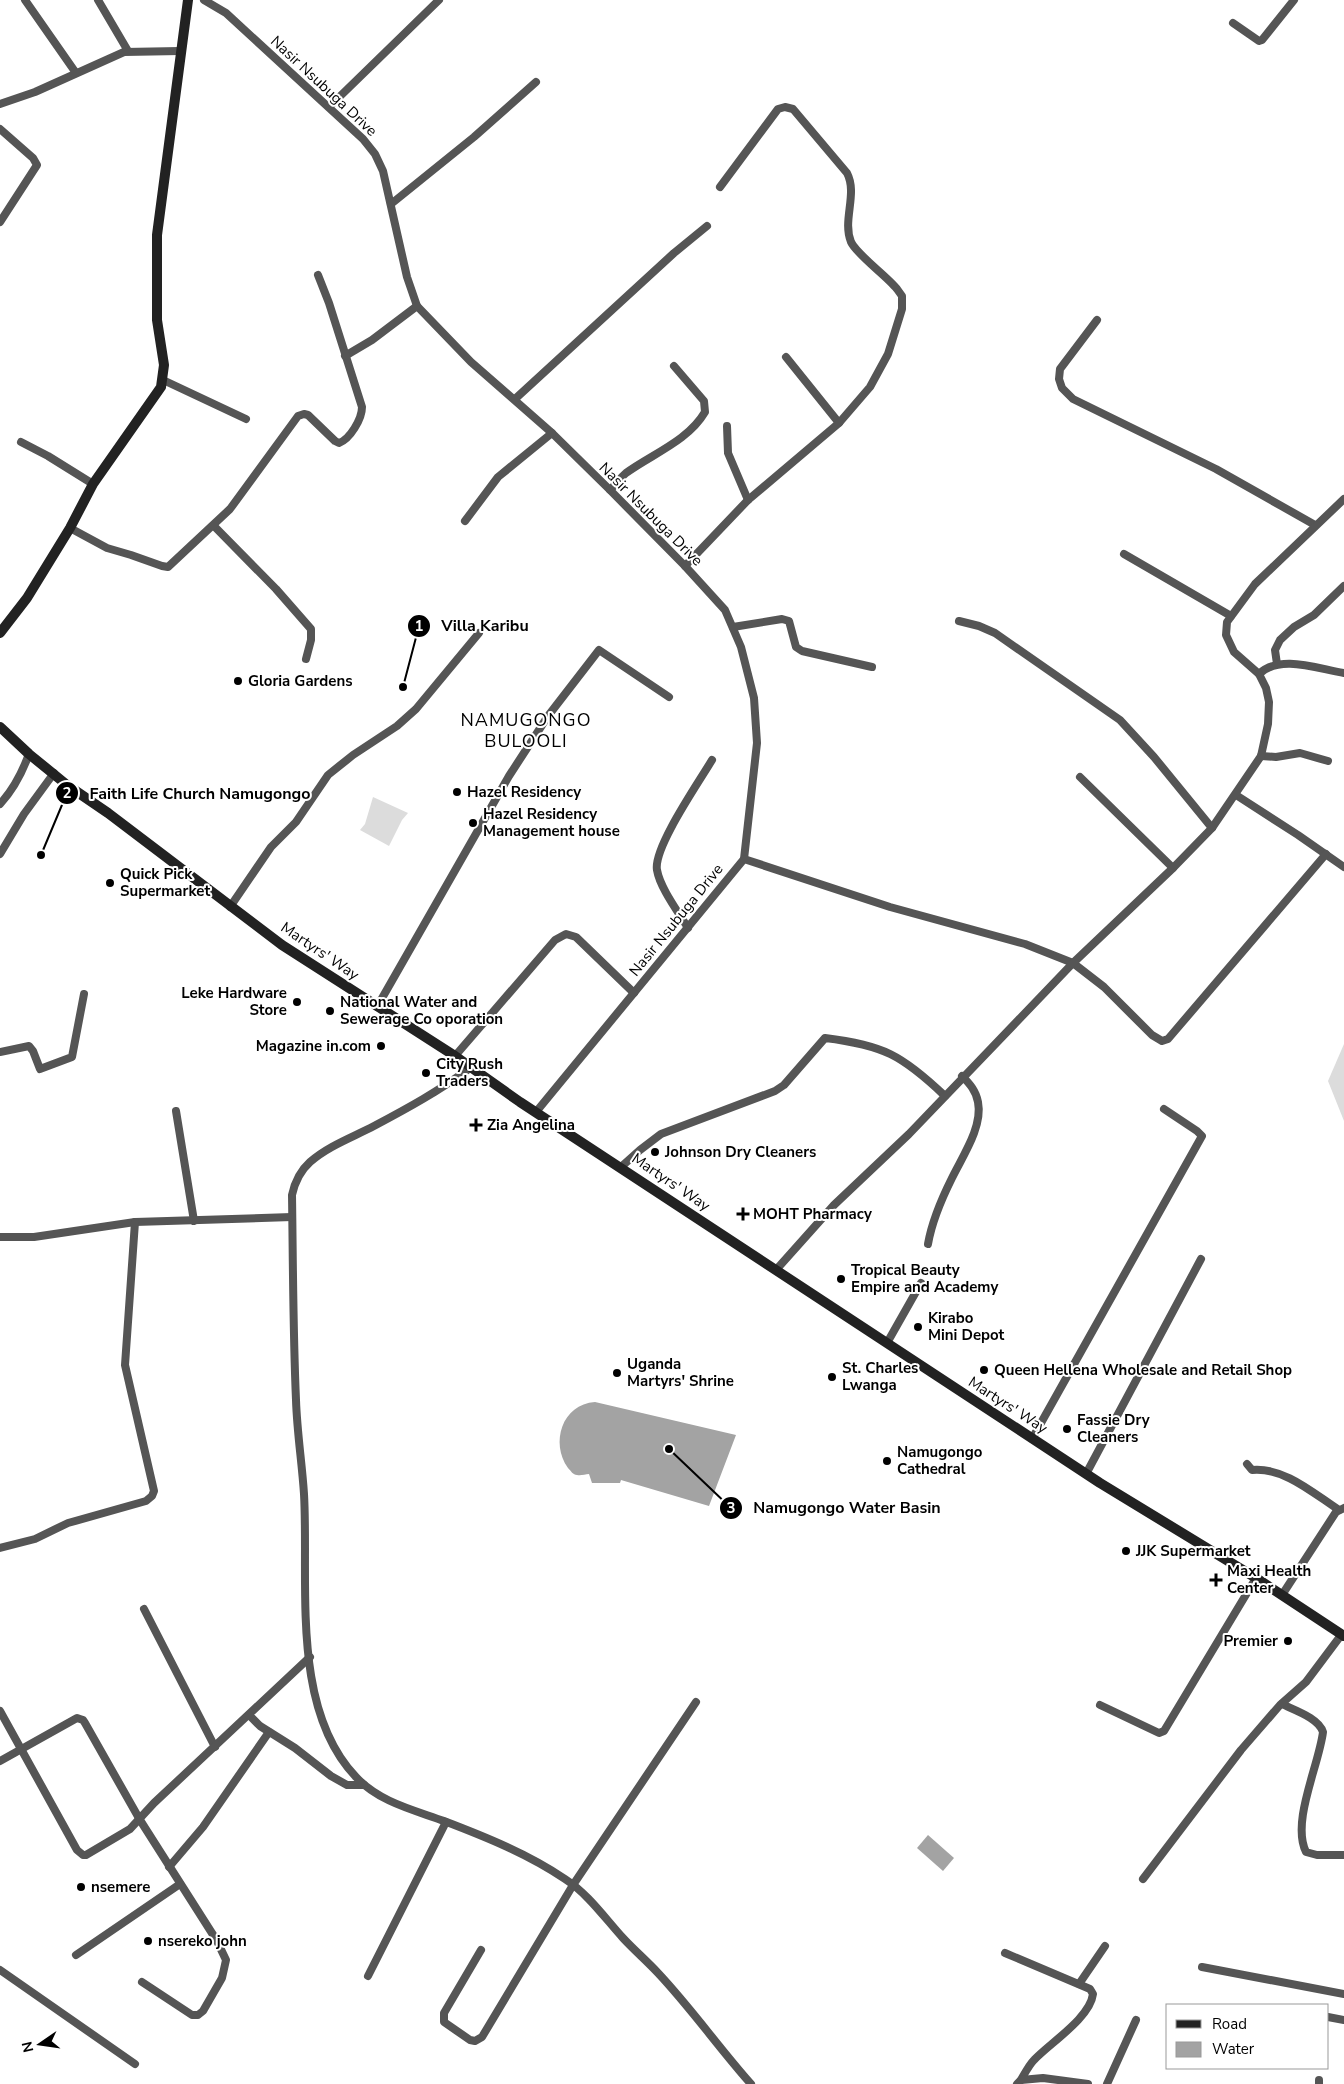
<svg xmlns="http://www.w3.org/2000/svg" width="1344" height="2084" viewBox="0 0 1344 2084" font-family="'Nunito Sans',sans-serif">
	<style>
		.green { fill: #dcdcdc }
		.water { fill: #a3a3a3 }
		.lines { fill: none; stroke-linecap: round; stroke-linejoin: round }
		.street { stroke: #555; stroke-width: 8 }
		.secondary { stroke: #222; stroke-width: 10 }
		.poi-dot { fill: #000; stroke: #fff; stroke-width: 2 }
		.labels { text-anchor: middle; stroke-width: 4; stroke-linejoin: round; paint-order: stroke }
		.street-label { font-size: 15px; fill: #000; stroke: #fff }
		.poi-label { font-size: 15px; font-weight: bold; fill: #000; stroke: #fff; text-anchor: start }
		.quarter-label { font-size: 18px; letter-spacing: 1px; fill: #000; stroke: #fff }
		.leader { fill: none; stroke: #000; stroke-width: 2 }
		.callout-dot { fill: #000; stroke: #fff; stroke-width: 2 }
		.mark-label { font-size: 15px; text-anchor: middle; font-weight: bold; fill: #fff }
		.callout-label { font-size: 16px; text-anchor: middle; font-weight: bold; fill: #000; stroke: #fff; stroke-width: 4; stroke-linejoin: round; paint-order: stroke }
	</style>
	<rect width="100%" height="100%" fill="#fff"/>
	<g class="green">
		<path d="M373 797 408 813 402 820 389 846 360 830 365 824Z"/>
		<path d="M1344 1044V1121L1328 1081Z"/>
	</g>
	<g class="water">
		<path d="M595 1402 736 1435 709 1506 621 1480 620 1483H592L589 1474C585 1474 581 1476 577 1475 573 1475 571 1471 568 1468 550 1443 562 1404 595 1402Z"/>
		<path d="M928 1835 954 1858 943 1871 917 1848Z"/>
	</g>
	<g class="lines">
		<g class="street">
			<path d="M25 0 76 73"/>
			<path d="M98 0 128 51"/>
			<path d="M204 0 226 13 363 139 375 154 383 171 407 277 417 306 471 362 552 433 610 490 685 566 725 610 741 647 754 698 757 743 744 859 536 1112"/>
			<path d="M1233 23 1259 41 1262 40 1294 0"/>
			<path d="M0 104 35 92 124 52 180 51"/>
			<path d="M329 107 439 0"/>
			<path d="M0 129 33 158 37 165 0 222"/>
			<path d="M391 204 474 137 536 82"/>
			<path d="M1097 320 1060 369 1059 379 1062 388 1073 399 1216 469 1315 525"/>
			<path d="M345 356 372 340 417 306"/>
			<path d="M786 357 839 423"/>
			<path d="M163 380 246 419"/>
			<path d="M515 399 674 253 707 226"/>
			<path d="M727 426 728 453 748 500"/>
			<path d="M21 442 48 456 93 484"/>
			<path d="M610 490C615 485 620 478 626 473 652 454 688 441 705 412L704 401 674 366"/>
			<path d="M465 521 498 477 552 433"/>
			<path d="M214 526 276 589 311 629V640L306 659"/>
			<path d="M70 528 107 548 131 555 162 566 168 567 230 509 298 416 304 414 308 415 335 441 339 443C350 439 362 419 362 407L329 303 318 275"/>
			<path d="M1124 554 1231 616"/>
			<path d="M685 566 748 500 839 423 870 387 888 354 902 309V296L897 289C887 276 857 255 851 242 842 220 858 194 847 173L793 109 785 107 778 109 720 187"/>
			<path d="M959 621 979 626 995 633 1120 720 1154 757 1212 828"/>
			<path d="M733 627 782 619 789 621 796 647 802 651 872 667"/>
			<path d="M1277 664 1275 650 1280 640 1294 627 1314 615 1344 586"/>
			<path d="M1259 674C1280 654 1318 669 1344 673"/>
			<path d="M1261 756 1276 757 1300 753 1328 761"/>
			<path d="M1080 777 1173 868"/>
			<path d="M1236 795 1298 835 1344 867"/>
			<path d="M0 804C14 789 22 773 29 754"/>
			<path d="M0 854 24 814 54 773"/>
			<path d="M744 859 890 907 1025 944 1073 963 1104 987 1152 1035 1162 1041 1168 1039 1326 854"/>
			<path d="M230 907 271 847 296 822 328 775 353 755 397 726 416 709 479 633"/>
			<path d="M688 928C679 913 660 888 657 870 653 848 699 782 712 760"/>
			<path d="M377 1007 509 776 548 716 599 650 669 697"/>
			<path d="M0 1052 29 1046 33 1051 40 1069 72 1057 84 994"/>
			<path d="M455 1056 555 940 566 934 576 937 634 993"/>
			<path d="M470 1068C439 1091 408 1108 374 1126 353 1137 328 1146 310 1162 300 1171 295 1181 292 1195 293 1263 293 1332 296 1400 297 1432 302 1463 304 1494 309 1582 290 1708 356 1777 379 1802 414 1810 444 1821 486 1837 528 1854 565 1879 588 1894 604 1917 623 1938 634 1950 647 1961 658 1973 691 2008 719 2048 751 2084"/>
			<path d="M176 1111 194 1221"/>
			<path d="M621 1167 640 1150 661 1134 775 1091 784 1085 825 1038C883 1045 902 1055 945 1096"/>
			<path d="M0 1237H34L135 1222 292 1217"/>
			<path d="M928 1244C932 1221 942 1198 952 1178 962 1157 983 1127 978 1102 976 1091 970 1084 962 1076"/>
			<path d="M776 1270 834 1205 909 1134 1073 963 1173 868 1212 828 1261 756 1268 724 1269 702 1266 688 1259 674 1234 652 1226 635 1227 622 1255 584 1344 499"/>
			<path d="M887 1343 921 1283"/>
			<path d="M1032 1439 1202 1136 1197 1131 1164 1109"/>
			<path d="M1247 1464 1252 1470C1284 1467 1313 1493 1339 1510"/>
			<path d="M1086 1474 1201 1259"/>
			<path d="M0 1548 35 1539 68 1523 146 1501 152 1496 154 1491 125 1365 135 1222"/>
			<path d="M1282 1595 1336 1512 1344 1508"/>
			<path d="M144 1609 215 1747"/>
			<path d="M1282 1704C1294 1710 1319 1718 1323 1732 1319 1765 1291 1822 1306 1852L1317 1855H1344"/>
			<path d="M1100 1705 1159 1733 1164 1731 1256 1578"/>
			<path d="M0 1711 77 1850 83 1855H86L130 1829 154 1803 310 1657"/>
			<path d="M249 1715 260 1726 295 1748 331 1776 347 1785H364"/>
			<path d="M0 1761 77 1718 83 1720 85 1723 140 1820 217 1941 226 1960 222 1978 203 2011 198 2015H192L142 1982"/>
			<path d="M169 1867 203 1827 269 1732"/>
			<path d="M1143 1879 1241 1750 1280 1705 1306 1682 1342 1634"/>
			<path d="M481 1950 444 2013V2022L470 2040 475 2041 482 2037 573 1885 696 1702"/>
			<path d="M1005 1953 1090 1989 1093 1994C1090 2018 1050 2043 1034 2060 1029 2065 1025 2073 1021 2080"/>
			<path d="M76 1955 180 1884"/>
			<path d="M1202 1967 1344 1994"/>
			<path d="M0 1970 135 2064"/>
			<path d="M368 1976 446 1822"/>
			<path d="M1079 1984 1105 1946"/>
			<path d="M1328 2017 1344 2020"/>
			<path d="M1017 2084 1021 2080 1043 2078 1088 2084"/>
			<path d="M1107 2084 1136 2020"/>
			<path d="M1319 2084V2080"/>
		</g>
		<g class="secondary">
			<path d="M0 633 27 598 70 528 93 484 161 387 164 365 157 320V235L188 0"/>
			<path d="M0 727 29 754 67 785 108 813 282 945 455 1056 520 1102 1100 1483 1256 1578 1344 1636"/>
		</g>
	</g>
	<g class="poi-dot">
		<circle cx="238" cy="681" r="5"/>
		<circle cx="457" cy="792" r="5"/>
		<circle cx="473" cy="823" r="5"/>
		<circle cx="110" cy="883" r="5"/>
		<circle cx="297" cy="1002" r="5"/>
		<circle cx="330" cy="1011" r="5"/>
		<circle cx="381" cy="1046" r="5"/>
		<circle cx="426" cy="1073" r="5"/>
		<path d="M473.5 1117.5h5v5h5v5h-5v5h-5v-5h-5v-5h5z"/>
		<circle cx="655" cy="1152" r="5"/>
		<path d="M740.5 1206.5h5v5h5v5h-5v5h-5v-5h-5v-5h5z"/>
		<circle cx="841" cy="1279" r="5"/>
		<circle cx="918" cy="1327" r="5"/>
		<circle cx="984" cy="1370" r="5"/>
		<circle cx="617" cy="1373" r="5"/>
		<circle cx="832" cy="1377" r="5"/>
		<circle cx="1067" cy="1429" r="5"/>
		<circle cx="887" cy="1461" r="5"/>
		<circle cx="1126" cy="1551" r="5"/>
		<path d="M1213.5 1572.5h5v5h5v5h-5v5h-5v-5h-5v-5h5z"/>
		<circle cx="1288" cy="1641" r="5"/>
		<circle cx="81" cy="1887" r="5"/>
		<circle cx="148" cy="1941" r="5"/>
	</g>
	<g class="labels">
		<g class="street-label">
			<text transform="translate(324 86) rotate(43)" y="5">Nasir Nsubuga Drive</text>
			<text transform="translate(651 514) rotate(45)" y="5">Nasir Nsubuga Drive</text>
			<text transform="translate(676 920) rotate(-51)" y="5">Nasir Nsubuga Drive</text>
			<text transform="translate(320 951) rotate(34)" y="5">Martyrs' Way</text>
			<text transform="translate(671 1182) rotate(34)" y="5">Martyrs' Way</text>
			<text transform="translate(1008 1405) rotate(33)" y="5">Martyrs' Way</text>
		</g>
		<g class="poi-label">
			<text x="248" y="686">Gloria Gardens</text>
			<text x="467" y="797">Hazel Residency</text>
			<text x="483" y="819">Hazel Residency<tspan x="483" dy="17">Management house</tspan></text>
			<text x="120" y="879">Quick Pick<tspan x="120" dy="17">Supermarket</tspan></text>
			<text x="287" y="998" text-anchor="end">Leke Hardware<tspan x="287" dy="17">Store</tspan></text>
			<text x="340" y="1007">National Water and<tspan x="340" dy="17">Sewerage Co oporation</tspan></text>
			<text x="371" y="1051" text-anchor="end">Magazine in.com</text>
			<text x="436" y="1069">City Rush<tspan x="436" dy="17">Traders</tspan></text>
			<text x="487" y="1130">Zia Angelina</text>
			<text x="665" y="1157">Johnson Dry Cleaners</text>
			<text x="753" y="1219">MOHT Pharmacy</text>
			<text x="851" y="1275">Tropical Beauty<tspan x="851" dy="17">Empire and Academy</tspan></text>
			<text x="928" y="1323">Kirabo<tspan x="928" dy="17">Mini Depot</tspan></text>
			<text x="627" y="1369">Uganda<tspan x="627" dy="17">Martyrs' Shrine</tspan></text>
			<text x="842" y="1373">St. Charles<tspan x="842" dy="17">Lwanga</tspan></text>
			<text x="994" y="1375">Queen Hellena Wholesale and Retail Shop</text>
			<text x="1077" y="1425">Fassie Dry<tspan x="1077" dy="17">Cleaners</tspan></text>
			<text x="897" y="1457">Namugongo<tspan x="897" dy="17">Cathedral</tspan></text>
			<text x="1136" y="1556">JJK Supermarket</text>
			<text x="1227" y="1576">Maxi Health<tspan x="1227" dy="17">Center</tspan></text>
			<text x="1278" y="1646" text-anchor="end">Premier</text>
			<text x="91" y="1892">nsemere</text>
			<text x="158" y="1946">nsereko john</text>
		</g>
		<g class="quarter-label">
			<text x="526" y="726">NAMUGONGO<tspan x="526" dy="21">BULOOLI</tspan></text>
		</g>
	</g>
	<path class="leader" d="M403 687L419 626M41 855L67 793M669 1449L731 1508"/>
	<g class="callout-dot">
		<circle cx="403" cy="687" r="5"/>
		<circle cx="41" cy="855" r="5"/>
		<circle cx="669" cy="1449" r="5"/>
		<circle cx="419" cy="626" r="12"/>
		<circle cx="67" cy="793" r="12"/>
		<circle cx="731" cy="1508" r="12"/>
	</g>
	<g class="mark-label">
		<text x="419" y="631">1</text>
		<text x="67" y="798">2</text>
		<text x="731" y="1513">3</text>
	</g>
	<g class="callout-label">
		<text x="485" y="631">Villa Karibu</text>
		<text x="200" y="799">Faith Life Church Namugongo</text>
		<text x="847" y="1513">Namugongo Water Basin</text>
	</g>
	<rect x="1166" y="2004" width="162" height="65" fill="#ffffff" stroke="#999999"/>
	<rect x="1176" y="2020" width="25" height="8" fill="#222222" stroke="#999999"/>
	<text x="1212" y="2029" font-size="15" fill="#000000">Road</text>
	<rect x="1176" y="2042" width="25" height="15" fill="#a3a3a3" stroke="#999999"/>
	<text x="1212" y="2054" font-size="15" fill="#000000">Water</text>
	<g transform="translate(40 2044) rotate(257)" stroke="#ffffff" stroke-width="4" paint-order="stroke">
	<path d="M0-4L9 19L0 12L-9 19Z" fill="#000000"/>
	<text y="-8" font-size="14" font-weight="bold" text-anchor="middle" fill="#000000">N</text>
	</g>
</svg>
